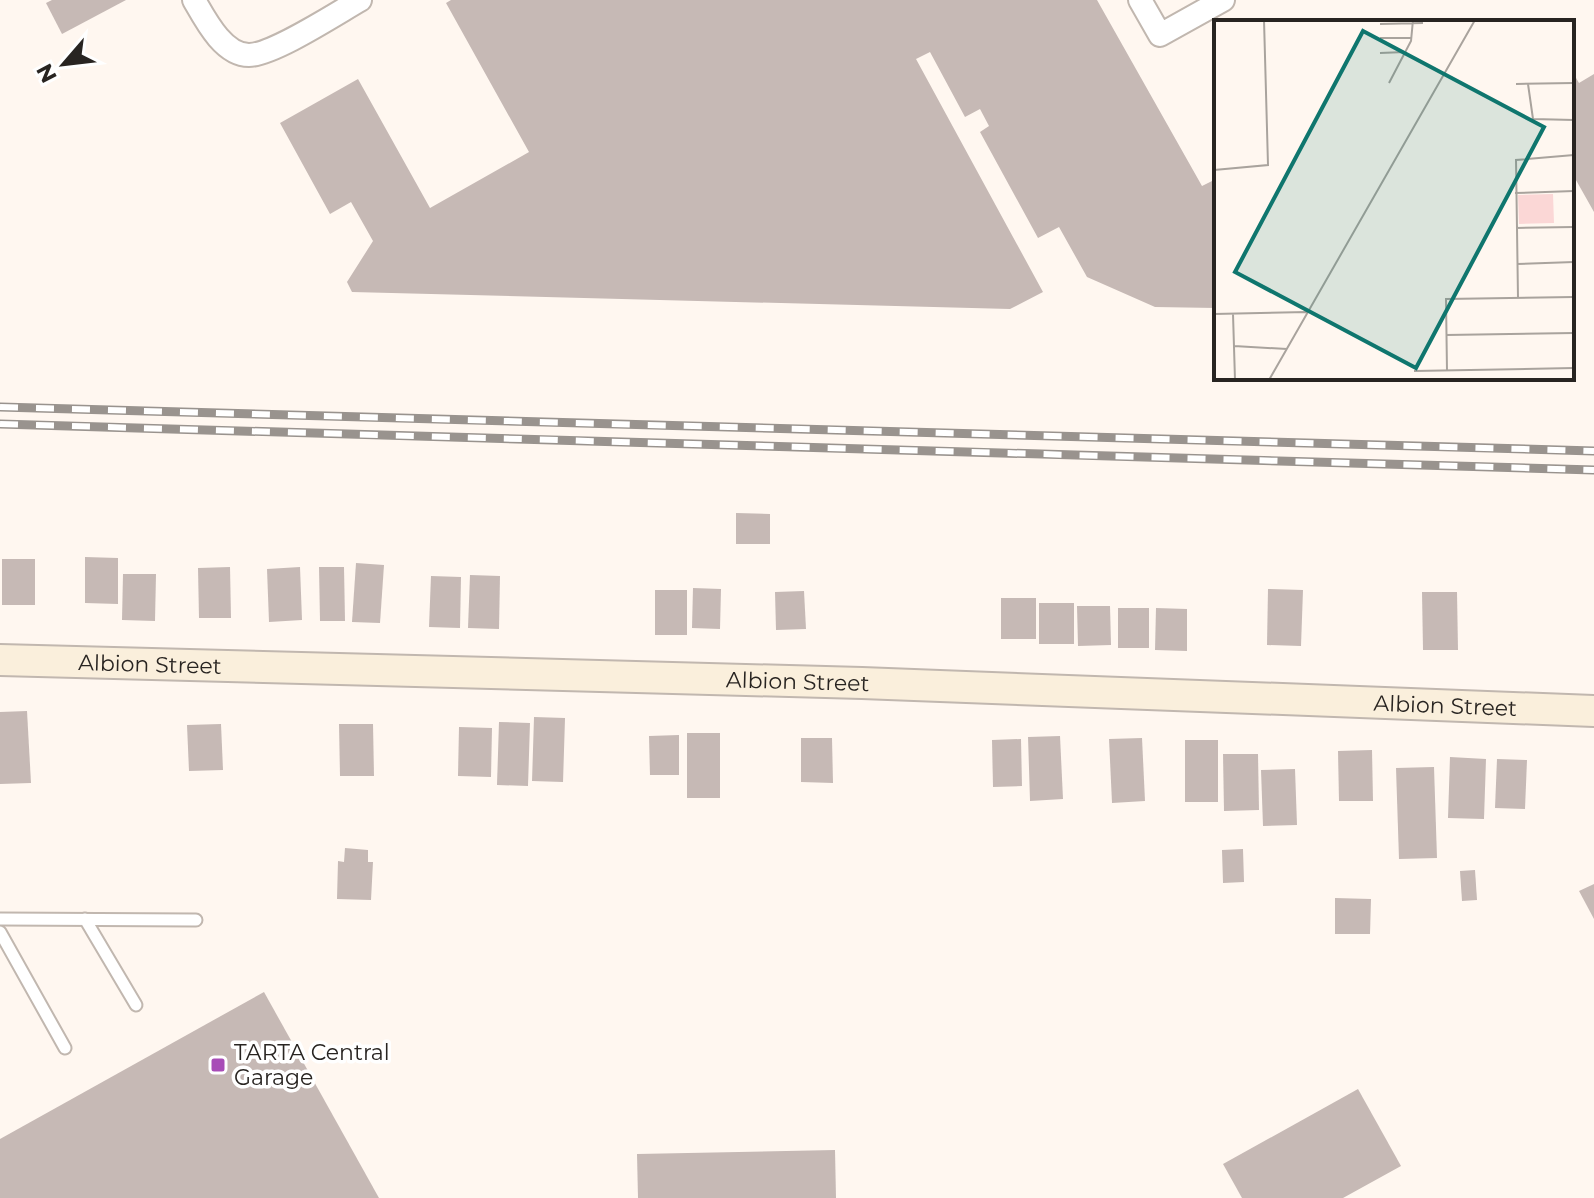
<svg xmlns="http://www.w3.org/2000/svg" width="1594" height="1198" viewBox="0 0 1594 1198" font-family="Montserrat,sans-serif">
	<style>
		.building { fill: #c6b9b5 }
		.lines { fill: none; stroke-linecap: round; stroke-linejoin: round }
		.lane-casing { stroke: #c1b7af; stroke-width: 15 }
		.street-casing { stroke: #c1b7af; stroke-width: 26 }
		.secondary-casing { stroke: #c1b7af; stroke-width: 34 }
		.lane { stroke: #fff; stroke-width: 11 }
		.street { stroke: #fff; stroke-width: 22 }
		.secondary { stroke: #faefdc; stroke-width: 30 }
		.rail-casing { stroke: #99938e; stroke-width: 9 }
		.rail { stroke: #fff; stroke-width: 6; stroke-dasharray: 18; stroke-linecap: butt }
		.poi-dot { fill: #a84cb7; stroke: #fff; stroke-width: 3 }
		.labels { text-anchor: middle; stroke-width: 7; stroke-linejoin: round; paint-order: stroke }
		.street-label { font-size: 22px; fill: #282421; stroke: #fff }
		.poi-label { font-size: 22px; fill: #282421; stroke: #fff; text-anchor: start }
		.inset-road { fill: none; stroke: #a9a39d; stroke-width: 2 }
		.view { fill: #0f766e; fill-opacity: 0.15; stroke: #0f766e; stroke-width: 4 }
		.inset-edge { fill: none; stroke: #282421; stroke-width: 4 }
	</style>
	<rect width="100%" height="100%" fill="#fff7f0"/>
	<g class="building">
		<path d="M52 0H126L62 34 46 3Z"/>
		<path d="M451 0H1097L1202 186 1216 179V308L1155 307 1087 277 1059 227 1038 238 980 132 989 126 980 109 965 117 930 52 916 59 1043 292 1010 309 352 292 347 282 373 241 351 202 330 214 280 123 358 79 430 208 529 152 446 3Z"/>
		<path d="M1572 71 1579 83 1594 74V212L1572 173Z"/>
		<path d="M736 513 770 514V544H736Z"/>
		<path d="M85 557 118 558V604L85 603Z"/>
		<rect x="2" y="559" width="33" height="46"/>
		<path d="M356 563 384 565 380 623 352 622Z"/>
		<path d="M230 567 231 618H199L198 568Z"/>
		<path d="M300 567 302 620 269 622 267 569Z"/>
		<path d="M319 567H344L345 621H320Z"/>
		<path d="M123 574H156L155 621 122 620Z"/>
		<path d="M470 575 500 576 499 629 468 628Z"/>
		<path d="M431 576 461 577 460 628 429 627Z"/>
		<path d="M693 588 721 589 720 629 692 628Z"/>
		<path d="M1268 589 1303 590 1301 646 1267 645Z"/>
		<rect x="655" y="590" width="32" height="45"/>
		<path d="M804 591 806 629 776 630 775 592Z"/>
		<path d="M1422 592H1457L1458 650H1423Z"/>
		<rect x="1001" y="598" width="35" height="41"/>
		<rect x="1039" y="603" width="35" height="41"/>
		<path d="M1077 606H1110L1111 645 1078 646Z"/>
		<rect x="1118" y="608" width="31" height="40"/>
		<path d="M1156 608 1187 609V651L1155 650Z"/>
		<path d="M27 711 31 783 0 784V712Z"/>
		<path d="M534 717 565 718 563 782 532 781Z"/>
		<path d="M499 722 530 723 528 786 497 785Z"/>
		<path d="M221 724 223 770 189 771 187 725Z"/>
		<path d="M339 724H373L374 776H340Z"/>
		<path d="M459 727 492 728 491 777 458 776Z"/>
		<rect x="687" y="733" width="33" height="65"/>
		<path d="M679 735V775H650L649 736Z"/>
		<path d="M1060 736 1063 799 1030 801 1028 737Z"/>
		<path d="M801 738H832L833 783 801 782Z"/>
		<path d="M1142 738 1145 801 1112 803 1109 739Z"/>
		<path d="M1021 739 1022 786 993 787 992 740Z"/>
		<rect x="1185" y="740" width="33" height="62"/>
		<path d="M1372 750 1373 801H1339L1338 751Z"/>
		<path d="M1223 754H1258L1259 810 1224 811Z"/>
		<path d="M1450 757 1486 759 1484 819 1448 818Z"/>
		<path d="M1497 759 1527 760 1525 809 1495 808Z"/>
		<path d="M1434 767 1437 858 1399 859 1396 768Z"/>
		<path d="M1295 769 1297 825 1263 826 1261 770Z"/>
		<path d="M345 848 368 850V862H373L371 900 337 899 338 861 344 862Z"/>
		<path d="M1243 849 1244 882 1223 883 1222 850Z"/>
		<path d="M1475 870 1477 900 1462 901 1460 871Z"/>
		<path d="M1594 884V919L1579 891Z"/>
		<path d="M1335 898 1371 899 1370 934H1335Z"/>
		<path d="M264 992 379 1198H0V1139Z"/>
		<path d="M1358 1089 1401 1166 1343 1198H1242L1223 1164Z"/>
		<path d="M835 1150 836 1198H638L637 1154Z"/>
	</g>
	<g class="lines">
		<defs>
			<g id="lane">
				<path d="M0 919 196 920"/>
				<path d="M85 919 136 1005"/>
				<path d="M0 932 65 1048"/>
			</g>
			<g id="street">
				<path d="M194 0C205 19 223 55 249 55 273 55 337 13 360 0"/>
				<path d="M1140 0 1160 35 1223 0"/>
			</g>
			<g id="secondary">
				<path id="s1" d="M0 660 862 683 1594 711"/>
			</g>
		</defs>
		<use href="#lane" class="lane-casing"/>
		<use href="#street" class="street-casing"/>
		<use href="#secondary" class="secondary-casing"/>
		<use href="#lane" class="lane"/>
		<use href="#street" class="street"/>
		<use href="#secondary" class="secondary"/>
		<defs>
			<g id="rail">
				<path d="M0 407 1594 451"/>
				<path d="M0 424 1594 470"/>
			</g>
		</defs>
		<use href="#rail" class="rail-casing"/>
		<use href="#rail" class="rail"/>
	</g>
	<rect class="poi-dot" x="210" y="1057" width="16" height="16" rx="4"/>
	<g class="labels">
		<g class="street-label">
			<text dy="8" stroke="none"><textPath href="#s1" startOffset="150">Albion Street</textPath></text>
			<text dy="8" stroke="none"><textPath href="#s1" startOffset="798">Albion Street</textPath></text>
			<text dy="8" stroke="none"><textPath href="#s1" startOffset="1446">Albion Street</textPath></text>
		</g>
		<g class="poi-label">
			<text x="234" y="1060">TARTA Central<tspan x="234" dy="25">Garage</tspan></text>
		</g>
	</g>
	<g transform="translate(1214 20)">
		<rect width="360" height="360" fill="#fff7f0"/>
		<path d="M339 174 340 203 305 204 304 175Z" fill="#fbd7d6"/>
		<path class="inset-road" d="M166 4 209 3M166 18H198M166 33 191 32M175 63 197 21 199 0M302 64 360 63M314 64 319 99 360 100M0 150 54 145 50 0M301 173 360 171M302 208 360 207M303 244 360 242M304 278 302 140 360 135M0 294 93 292M19 294 21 360M232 315 360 313M20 326 73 329M200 351 360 348M233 351 232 279 360 277M55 360 261 0"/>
		<path class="view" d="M149 11 330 107 202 348 21 252Z"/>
		<rect width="360" height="360" class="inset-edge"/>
	</g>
	<g transform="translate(64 64) rotate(242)" stroke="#ffffff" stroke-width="6" paint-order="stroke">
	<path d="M0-6L14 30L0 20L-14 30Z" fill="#282421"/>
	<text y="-12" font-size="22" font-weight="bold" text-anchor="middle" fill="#282421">N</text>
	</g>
</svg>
